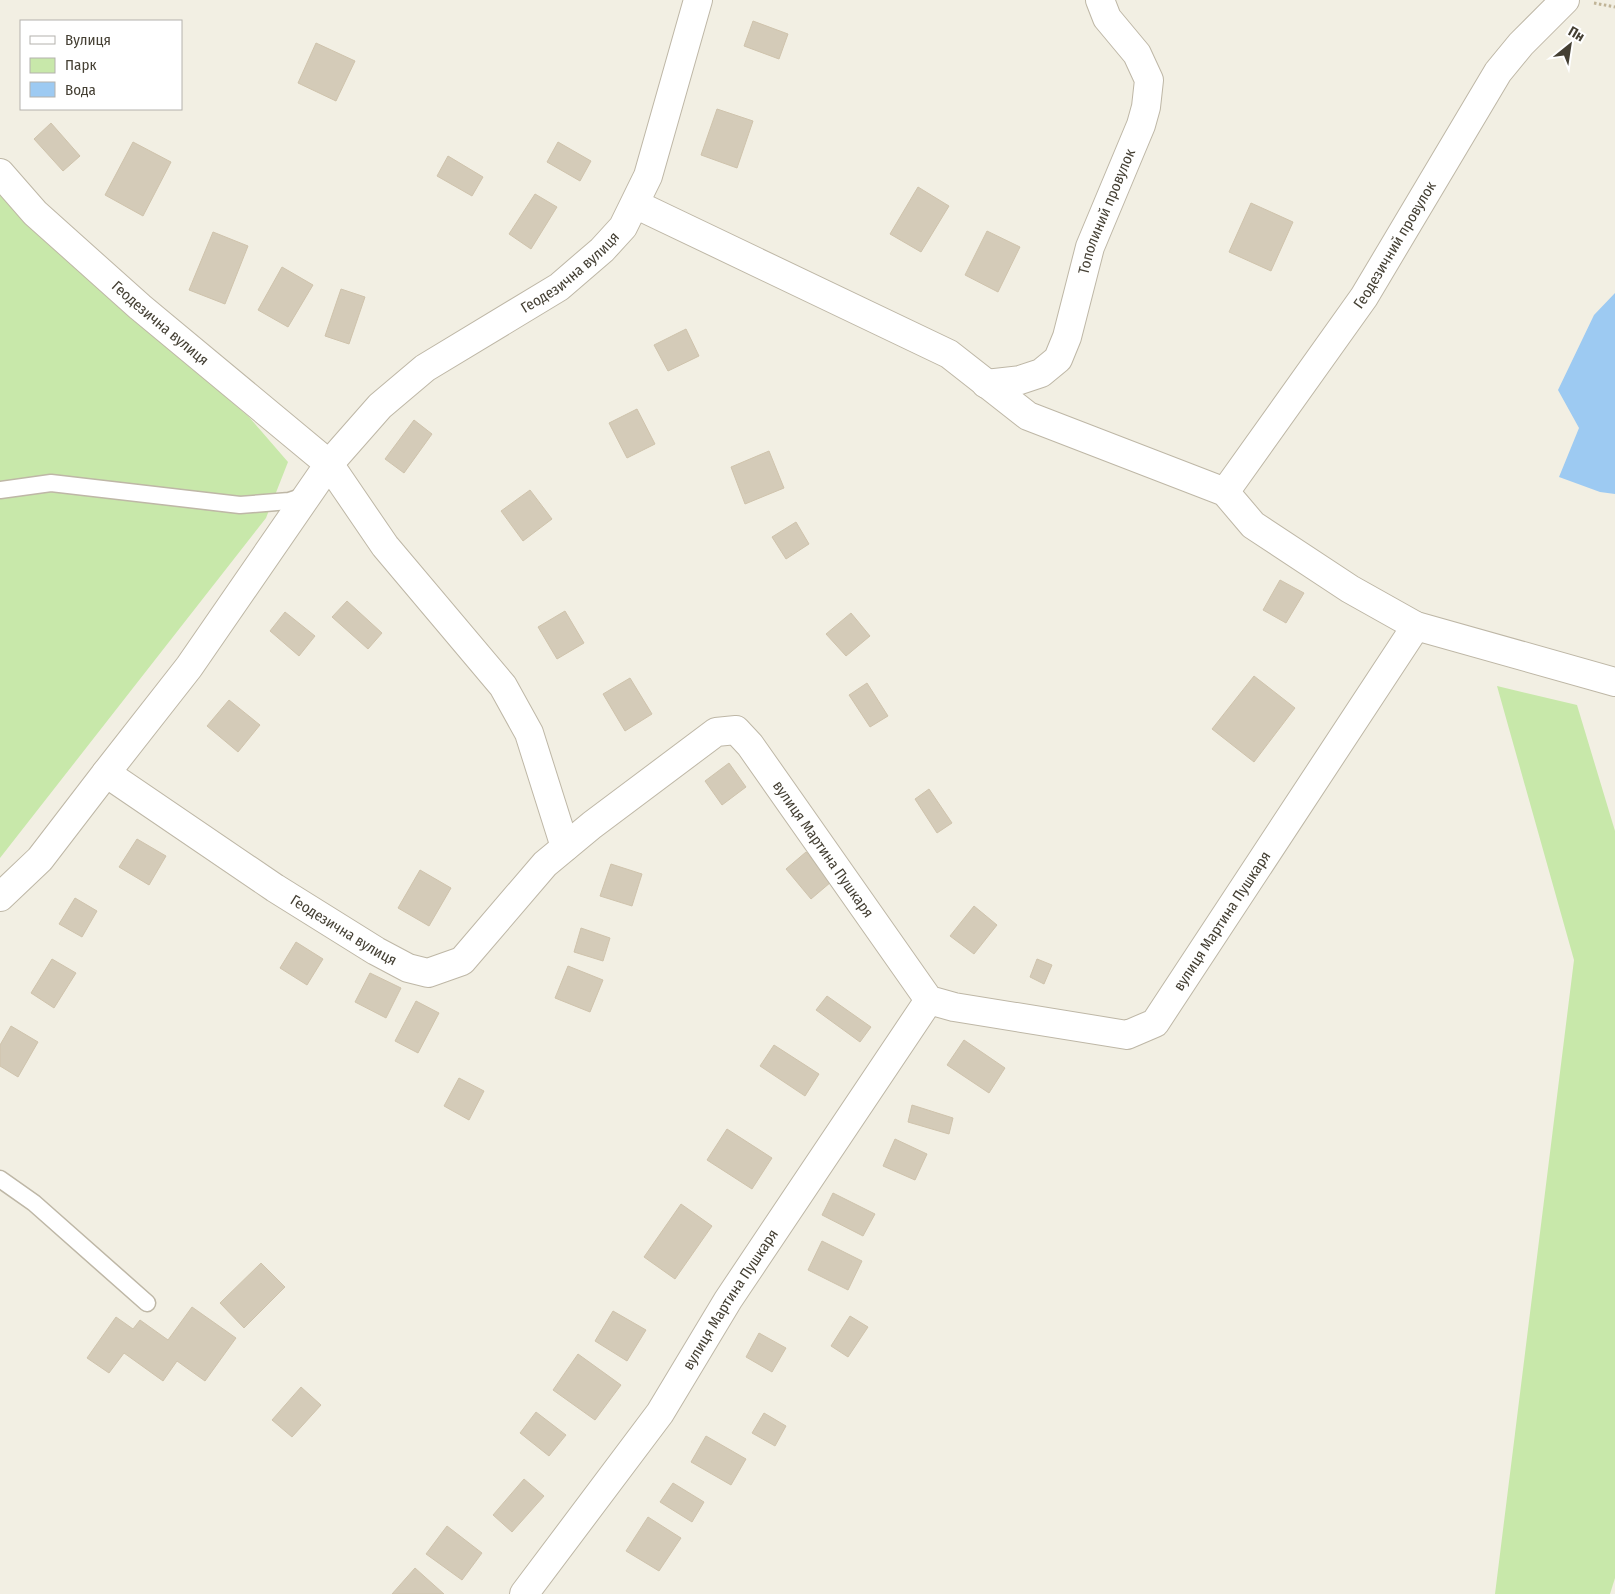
<svg xmlns="http://www.w3.org/2000/svg" width="1615" height="1594" viewBox="0 0 1615 1594" font-family="'Fira Sans Condensed',sans-serif">
	<style>
		.green { fill: #c8e8aa }
		.water { fill: #9dcaf2 }
		.building { fill: #d4cbb8; stroke: #cfc3ac }
		.lines { fill: none; stroke-linecap: round; stroke-linejoin: round }
		.lane-casing { stroke: #beb7a6; stroke-width: 19 }
		.street-casing { stroke: #beb7a6; stroke-width: 30 }
		.path { stroke: #c0b497; stroke-width: 3; stroke-dasharray: 2.5 2.5; stroke-linecap: butt }
		.lane { stroke: #fff; stroke-width: 16 }
		.street { stroke: #fff; stroke-width: 28 }
		.labels { text-anchor: middle; stroke-width: 4; stroke-linejoin: round; paint-order: stroke }
		.street-label { font-size: 15px; fill: #443f33; stroke: #fff }
	</style>
	<rect width="100%" height="100%" fill="#f2efe3"/>
	<g class="green">
		<path d="M0 195 99 287 249 417 288 462 266 518 0 858Z"/>
		<path d="M1497 686 1577 705 1615 831V1578L1610 1594H1495L1574 960Z"/>
	</g>
	<path class="water" d="M1615 293V494L1600 492 1559 477 1579 428 1558 390 1594 315Z"/>
	<g class="building">
		<path d="M753 21 788 34 779 59 744 46Z"/>
		<path d="M316 43 355 61 336 101 298 83Z"/>
		<path d="M717 109 753 121 737 168 701 155Z"/>
		<path d="M51 123 80 156 63 171 34 139Z"/>
		<path d="M133 142 171 162 143 216 105 195Z"/>
		<path d="M558 142 591 161 580 181 547 162Z"/>
		<path d="M448 156 483 177 472 196 437 176Z"/>
		<path d="M918 187 949 206 921 252 890 234Z"/>
		<path d="M535 194 557 207 531 249 509 234Z"/>
		<path d="M1251 203 1293 222 1271 271 1229 252Z"/>
		<path d="M987 231 1020 247 998 292 965 275Z"/>
		<path d="M213 232 248 246 225 304 189 290Z"/>
		<path d="M282 267 313 285 288 327 258 310Z"/>
		<path d="M341 289 365 297 349 344 325 336Z"/>
		<path d="M686 329 699 356 668 371 654 345Z"/>
		<path d="M637 409 655 444 627 458 609 423Z"/>
		<path d="M414 420 432 434 404 473 385 459Z"/>
		<path d="M769 451 784 488 745 504 731 467Z"/>
		<path d="M530 490 552 519 523 541 501 511Z"/>
		<path d="M796 522 809 544 786 559 772 537Z"/>
		<path d="M1280 580 1304 593 1286 623 1263 610Z"/>
		<path d="M347 601 382 633 368 649 332 617Z"/>
		<path d="M565 611 584 643 557 659 538 627Z"/>
		<path d="M285 612 315 636 299 656 270 631Z"/>
		<path d="M851 613 870 636 846 656 826 634Z"/>
		<path d="M1254 676 1295 708 1254 762 1212 729Z"/>
		<path d="M630 678 652 714 625 731 603 694Z"/>
		<path d="M867 683 888 716 870 727 849 695Z"/>
		<path d="M229 700 260 725 238 752 207 726Z"/>
		<path d="M729 763 746 787 722 805 705 781Z"/>
		<path d="M929 789 952 823 937 833 915 799Z"/>
		<path d="M137 839 166 856 149 885 119 867Z"/>
		<path d="M806 852 831 882 811 899 786 869Z"/>
		<path d="M611 864 642 874 632 906 600 896Z"/>
		<path d="M420 870 451 888 429 926 398 908Z"/>
		<path d="M75 898 97 911 82 937 59 924Z"/>
		<path d="M974 906 997 925 974 954 950 936Z"/>
		<path d="M581 928 610 938 603 961 574 952Z"/>
		<path d="M296 942 323 959 307 985 280 968Z"/>
		<path d="M52 959 76 973 54 1008 31 993Z"/>
		<path d="M1037 959 1052 965 1044 984 1030 977Z"/>
		<path d="M568 966 603 980 590 1012 555 998Z"/>
		<path d="M370 973 401 988 386 1018 355 1002Z"/>
		<path d="M827 996 871 1027 860 1042 816 1010Z"/>
		<path d="M416 1001 439 1013 418 1053 395 1041Z"/>
		<path d="M11 1026 38 1042 18 1077 0 1066V1045Z"/>
		<path d="M964 1040 1005 1068 989 1093 947 1065Z"/>
		<path d="M774 1045 819 1074 805 1096 760 1066Z"/>
		<path d="M459 1078 484 1091 469 1120 444 1106Z"/>
		<path d="M912 1105 953 1118 949 1134 908 1122Z"/>
		<path d="M727 1129 772 1158 752 1189 707 1160Z"/>
		<path d="M895 1139 927 1154 915 1180 883 1166Z"/>
		<path d="M833 1193 875 1214 863 1236 822 1215Z"/>
		<path d="M681 1204 712 1226 675 1279 644 1257Z"/>
		<path d="M822 1241 862 1261 848 1290 808 1270Z"/>
		<path d="M261 1263 285 1287 244 1328 220 1303Z"/>
		<path d="M192 1307 236 1338 205 1381 177 1361 163 1381 124 1353 109 1373 87 1358 116 1317 133 1329 140 1320 168 1340Z"/>
		<path d="M613 1311 646 1330 627 1361 595 1341Z"/>
		<path d="M850 1316 868 1327 848 1357 831 1346Z"/>
		<path d="M759 1333 786 1348 772 1372 746 1357Z"/>
		<path d="M578 1354 621 1385 595 1420 553 1390Z"/>
		<path d="M301 1387 321 1405 292 1437 272 1420Z"/>
		<path d="M536 1412 566 1435 549 1456 520 1433Z"/>
		<path d="M764 1413 786 1426 775 1446 752 1433Z"/>
		<path d="M706 1436 746 1459 731 1485 691 1462Z"/>
		<path d="M524 1479 544 1496 512 1532 493 1515Z"/>
		<path d="M673 1483 704 1502 692 1522 660 1502Z"/>
		<path d="M648 1517 681 1538 659 1571 626 1551Z"/>
		<path d="M447 1526 482 1553 462 1580 426 1554Z"/>
		<path d="M415 1568 444 1594H392Z"/>
	</g>
	<g class="lines">
		<defs>
			<g id="lane">
				<path d="M0 490 51 483 240 505 289 501 307 495"/>
				<path d="M0 1179 34 1203 147 1303"/>
			</g>
			<g id="street">
				<path id="s1" d="M0 173 35 213 140 307 329 464 385 546 503 686 529 733 565 847"/>
				<path d="M635 204 949 354 1028 416 1225 492 1253 525 1350 589 1416 626 1615 682"/>
				<path id="s2" d="M986 384 1020 380 1041 373 1058 359 1067 337 1090 247 1141 125 1146 107 1149 80 1137 54 1107 18 1100 0"/>
				<path id="s3" d="M1225 492 1364 297 1498 72 1521 44 1565 0"/>
				<path id="s4" d="M106 773 275 888 376 951 408 968 428 973 462 961 545 864 592 825 716 732 736 730 750 745 929 1000 954 1007 1127 1035 1155 1023 1416 626"/>
				<path id="s5" d="M0 897 40 859 106 773 189 667 329 464 380 406 425 368 559 287 602 250 623 227 648 176 698 0"/>
				<path id="s6" d="M524 1594 660 1413 728 1300 929 1000"/>
			</g>
		</defs>
		<use href="#lane" class="lane-casing"/>
		<use href="#street" class="street-casing"/>
		<path class="path" d="M1594 3 1615 7"/>
		<use href="#lane" class="lane"/>
		<use href="#street" class="street"/>
	</g>
	<g class="labels">
		<g class="street-label">
			<text dy="5" stroke="none"><textPath href="#s2" startOffset="234">Тополиний провулок</textPath></text>
			<text dy="5" stroke="none"><textPath href="#s3" startOffset="300">Геодезичний провулок</textPath></text>
			<text dy="5" stroke="none"><textPath href="#s5" startOffset="855">Геодезична вулиця</textPath></text>
			<text dy="5" stroke="none"><textPath href="#s1" startOffset="220">Геодезична вулиця</textPath></text>
			<text dy="5" stroke="none"><textPath href="#s4" startOffset="928">вулиця Мартина Пушкаря</textPath></text>
			<text dy="5" stroke="none"><textPath href="#s4" startOffset="1466">вулиця Мартина Пушкаря</textPath></text>
			<text dy="5" stroke="none"><textPath href="#s4" startOffset="285">Геодезична вулиця</textPath></text>
			<text dy="5" stroke="none"><textPath href="#s6" startOffset="360">вулиця Мартина Пушкаря</textPath></text>
		</g>
	</g>
	<rect x="20" y="20" width="162" height="90" fill="#ffffff" stroke="#b4b2ad"/>
	<rect x="30" y="36" width="25" height="8" fill="#ffffff" stroke="#b4b2ad"/>
	<text x="65" y="45" font-size="15" fill="#443f33">Вулиця</text>
	<rect x="30" y="58" width="25" height="15" fill="#c8e8aa" stroke="#b4b2ad"/>
	<text x="65" y="70" font-size="15" fill="#443f33">Парк</text>
	<rect x="30" y="82" width="25" height="15" fill="#9dcaf2" stroke="#b4b2ad"/>
	<text x="65" y="95" font-size="15" fill="#443f33">Вода</text>
	<g transform="translate(1570 45) rotate(30)" stroke="#ffffff" stroke-width="4" paint-order="stroke">
	<path d="M0-4L9 19L0 12L-9 19Z" fill="#443f33"/>
	<text y="-8" font-size="14" font-weight="bold" text-anchor="middle" fill="#443f33">Пн</text>
	</g>
</svg>
